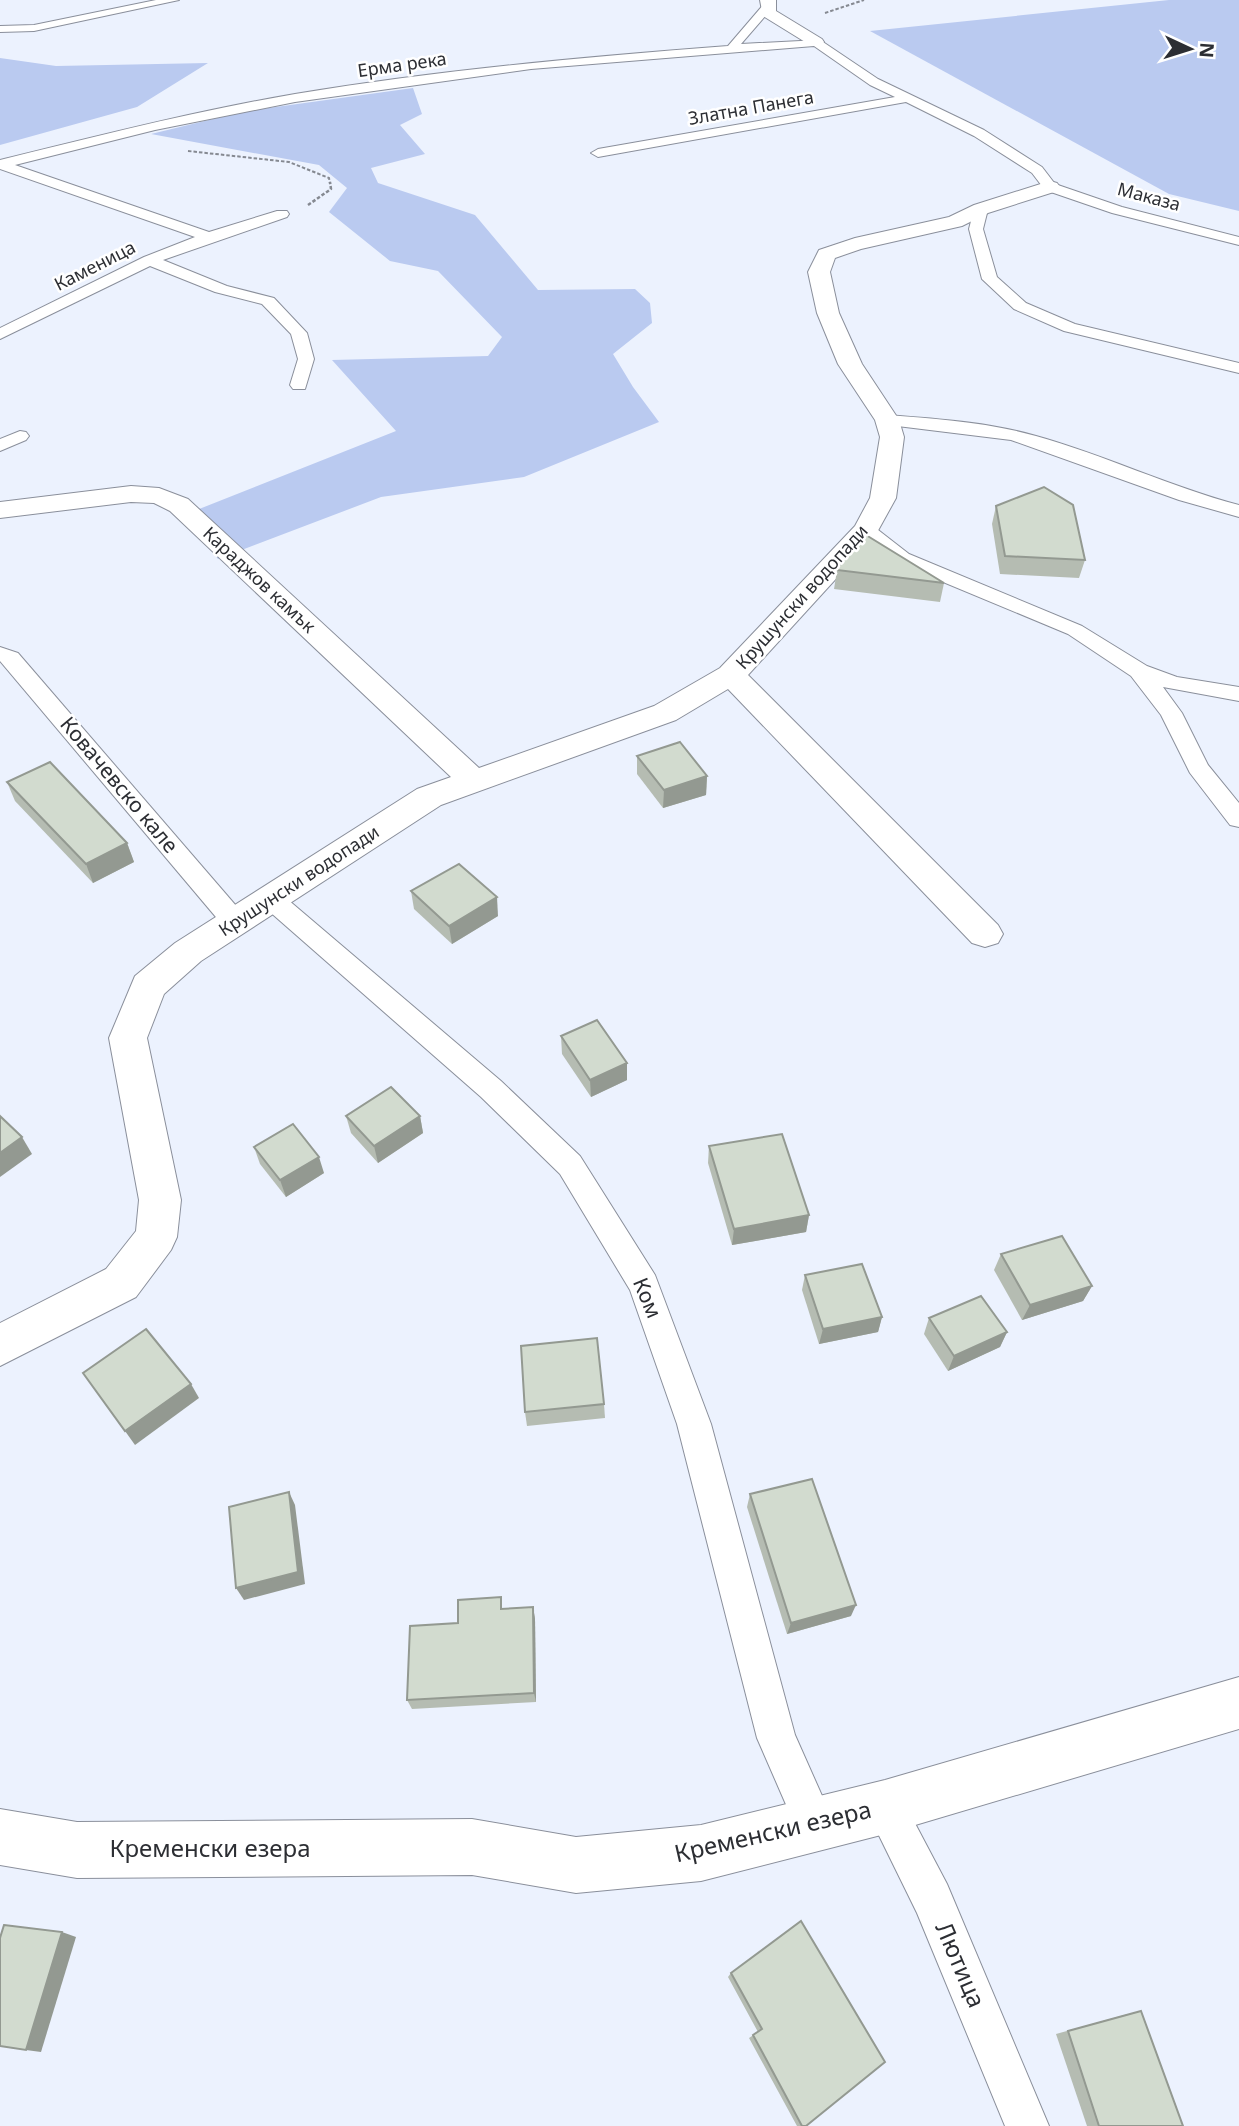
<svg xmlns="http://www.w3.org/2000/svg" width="1239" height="2126" viewBox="0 0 1239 2126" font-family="'Noto Sans',sans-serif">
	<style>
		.green { fill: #bacaf0 }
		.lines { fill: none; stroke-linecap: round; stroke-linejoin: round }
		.service-casing { stroke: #8a8f9b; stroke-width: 2 }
		.minor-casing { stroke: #8a8f9b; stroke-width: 2 }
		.path-far1 { stroke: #858991; stroke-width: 2; stroke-dasharray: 3.5 2; stroke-linecap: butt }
		.path { stroke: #858991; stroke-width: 2.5; stroke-dasharray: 3.5 2; stroke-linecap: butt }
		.service { fill: #fff; fill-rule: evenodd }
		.minor { fill: #fff; fill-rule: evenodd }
		.wall { fill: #b5bcb2 }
		.shaded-wall { fill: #939991 }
		.building { fill: #d2dbcf; stroke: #939991; stroke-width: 2 }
		.labels { text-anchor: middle; stroke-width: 5; stroke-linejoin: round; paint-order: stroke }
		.far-street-label { font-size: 18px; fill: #2c2e33; stroke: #fff }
		.street-label { font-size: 21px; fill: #2c2e33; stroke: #fff }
		.near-street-label { font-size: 24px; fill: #2c2e33; stroke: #fff }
	</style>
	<rect width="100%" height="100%" fill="#ecf2fe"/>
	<g class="green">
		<path d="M1169 0H1239V211L1169 194 870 31Z"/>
		<path d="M0 58 56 66 208 63 137 107 0 145Z"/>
		<path d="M413 88 422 114 400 125 425 154 371 168 378 183 475 215 538 290 635 289 650 303 652 323 613 354 633 387 659 422 524 477 381 497 218 559 184 515 396 431 332 360 488 356 502 337 438 271 390 261 329 212 347 188 319 165 151 134 246 111Z"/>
	</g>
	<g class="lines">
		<defs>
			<g id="service">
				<path d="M156 0H179L34 31 0 32V26L34 25Z"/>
				<path d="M768 3 774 6 741 44 820 40 878 79 984 130 1042 167 1055 184 1122 207 1239 237V245L1112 213 1045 190 1032 173 974 136 906 102 598 157 591 153 598 149 895 97 870 85 814 46 531 69 295 102 155 130 15 165 209 232 277 211H287L289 214 287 217 163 260 227 286 274 298 307 333 314 359 305 389H293L290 385 298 359 291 334 262 304 215 292 150 266 0 339V328L144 257 195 237 0 169V160C98 136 196 111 295 94 439 70 583 57 728 46L764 4Z"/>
				<path d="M981 205 988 209 983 229 997 277 1026 303 1075 324 1239 363V373L1064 331 1014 309 982 279 969 229 974 209Z"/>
				<path d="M887 415C937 419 987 422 1036 436 1105 455 1170 487 1239 505V517L1179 500 1011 440 881 424 878 420Z"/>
				<path d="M20 431 26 432 29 436 26 440 0 451V439Z"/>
				<path d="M866 524 873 526 909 554 1082 626 1147 666 1177 677 1239 687V701L1163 687 1182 713 1208 765 1239 803V827L1230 825 1190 773 1161 715 1131 676 1068 634 895 562 859 534 856 530 859 526Z"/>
				<path d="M0 647 18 653 244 915 248 922 244 929 235 931 226 929 0 661Z"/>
				<path d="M271 890 280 893 501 1081 580 1156 655 1275 711 1424 795 1735 835 1825 829 1839 815 1845 801 1839 757 1738 677 1424 630 1290 560 1174 481 1097 262 905 258 899 262 893Z"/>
				<path d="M885 1787 899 1793 947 1884 1049 2126H1005L917 1913 865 1807 871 1793Z"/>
			</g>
			<g id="minor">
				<path d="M760 0H776V11L822 39 824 42 822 45H810L763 16Z"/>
				<path d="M1050 181 1057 183 1060 187 1057 191 988 213 962 226 861 249 835 258 830 272 839 313 862 364 899 420 904 437 896 498 875 536 748 675 998 925 1003 934 998 943 985 947 972 943 728 689 676 720 441 805 201 961 164 994 147 1038 181 1200 177 1237 171 1250 136 1297 0 1366V1323L106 1269 136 1231 139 1200 109 1038 135 976 175 943 417 789 451 777 170 511 154 503 131 502 0 518V502L131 486 159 488 188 499 479 768 654 706 720 668 855 526 870 498 880 437 875 420 838 364 817 313 808 272 819 250 855 238 949 217 974 205Z"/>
				<path d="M1239 1677V1729L885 1834 701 1881 576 1893 472 1875 77 1878 0 1865V1809L77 1822 472 1819 576 1837 701 1825 885 1780Z"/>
			</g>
		</defs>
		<use href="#service" class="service-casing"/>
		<use href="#minor" class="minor-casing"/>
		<g class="path-far1">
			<path d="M825 13 864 0"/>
			<path d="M188 151 289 162 329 178 330 184"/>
		</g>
		<path class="path" d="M308 205 331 189 330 182"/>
		<use href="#service" class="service"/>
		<use href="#minor" class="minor"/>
	</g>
	<g class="wall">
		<path d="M996 506 1085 560 1079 578 1000 574 992 524Z"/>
		<path d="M837 570 944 583 940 602 834 589Z"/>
		<path d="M637 756 707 776 706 795 663 808 637 774Z"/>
		<path d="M7 782 127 843 134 862 93 883 15 801Z"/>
		<path d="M411 891 498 916 452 944 414 909Z"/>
		<path d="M561 1036 627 1063V1080L591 1097 562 1054Z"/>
		<path d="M346 1116H420L423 1133 378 1163 351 1133Z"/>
		<path d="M709 1146 809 1215 806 1232 732 1245 708 1163Z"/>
		<path d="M254 1147 324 1173 286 1197 260 1164Z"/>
		<path d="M1001 1254 1092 1286 1083 1301 1022 1320 994 1270Z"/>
		<path d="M805 1275 882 1317 878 1332 819 1344 802 1290Z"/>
		<path d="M929 1318 1007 1332 1000 1347 948 1371 924 1334Z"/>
		<path d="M604 1404 605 1418 527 1426 525 1412Z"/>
		<path d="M750 1494 851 1616 787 1634 747 1507Z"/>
		<path d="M533 1607 535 1619 536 1702 412 1709 407 1700 458 1623 504 1609Z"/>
		<path d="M801 1921 806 2126H797L749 2038 758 2032 728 1977 731 1973Z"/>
		<path d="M1128 2014 1183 2126H1087L1056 2034Z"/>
	</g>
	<g class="shaded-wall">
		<path d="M707 776 706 795 663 808 664 790Z"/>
		<path d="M127 843 134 862 93 883 86 864Z"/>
		<path d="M497 897 498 916 452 944 449 926Z"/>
		<path d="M627 1063V1080L591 1097 590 1080Z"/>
		<path d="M420 1116 423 1133 378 1163 374 1146Z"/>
		<path d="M22 1137 32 1154 0 1177V1153Z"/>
		<path d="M319 1157 324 1173 286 1197 280 1180Z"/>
		<path d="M809 1215 806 1232 732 1245 734 1229Z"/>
		<path d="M1092 1286 1083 1301 1022 1320 1030 1305Z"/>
		<path d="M882 1317 878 1332 819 1344 823 1329Z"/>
		<path d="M1007 1332 1000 1347 948 1371 954 1356Z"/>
		<path d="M191 1384 199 1398 135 1445 125 1431Z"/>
		<path d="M289 1492 295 1505 305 1584 244 1600 236 1588Z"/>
		<path d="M856 1605 851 1616 787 1634 791 1623Z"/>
		<path d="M533 1607 535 1619 536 1702 534 1693Z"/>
		<path d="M62 1932 76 1937 41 2052 26 2050Z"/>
	</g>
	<g class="building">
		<path d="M1044 487 1073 505 1085 560 1005 556 996 506Z"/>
		<path d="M866 535 944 583 837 570 841 562Z"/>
		<path d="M680 742 707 776 664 790 637 756Z"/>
		<path d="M50 762 127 843 86 864 7 782Z"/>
		<path d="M459 864 497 897 449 926 411 891Z"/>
		<path d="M597 1020 627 1063 590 1080 561 1036Z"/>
		<path d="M391 1087 420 1116 374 1146 346 1116Z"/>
		<path d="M0 1116 22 1137 0 1153Z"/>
		<path d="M293 1124 319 1157 280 1180 254 1147Z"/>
		<path d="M782 1134 809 1215 734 1229 709 1146Z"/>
		<path d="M1062 1236 1092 1286 1030 1305 1001 1254Z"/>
		<path d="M862 1264 882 1317 823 1329 805 1275Z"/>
		<path d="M981 1296 1007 1332 954 1356 929 1318Z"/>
		<path d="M146 1329 191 1384 125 1431 83 1373Z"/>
		<path d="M597 1338 604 1404 525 1412 521 1346Z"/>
		<path d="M812 1479 856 1605 791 1623 750 1494Z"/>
		<path d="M289 1492 298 1572 236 1588 229 1507Z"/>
		<path d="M501 1597V1609L533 1607 534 1693 407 1700 410 1626 458 1623V1600Z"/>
		<path d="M801 1921 885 2062 806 2126H802L753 2035 762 2029 731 1973Z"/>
		<path d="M4 1925 62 1932 26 2050 0 2046V1938Z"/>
		<path d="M1141 2011 1183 2126H1099L1068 2031Z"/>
	</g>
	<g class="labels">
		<g class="far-street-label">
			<text transform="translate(402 65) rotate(-8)" y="6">Ерма река</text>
			<text transform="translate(751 108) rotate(-10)" y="6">Златна Панега</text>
			<text transform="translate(1149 197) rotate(15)" y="6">Маказа</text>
			<text transform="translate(95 266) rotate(-27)" y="6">Каменица</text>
			<text transform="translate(259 580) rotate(43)" y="6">Караджов камък</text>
			<text transform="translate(802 597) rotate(-48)" y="6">Крушунски водопади</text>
			<text transform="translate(299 881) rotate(-33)" y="6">Крушунски водопади</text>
		</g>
		<g class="street-label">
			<text transform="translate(119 785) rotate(50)" y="7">Ковачевско кале</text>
			<text transform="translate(647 1298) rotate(67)" y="7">Ком</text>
		</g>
		<g class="near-street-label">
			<text transform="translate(773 1832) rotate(-13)" y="8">Кременски езера</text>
			<text x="210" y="1857">Кременски езера</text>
			<text transform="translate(960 1965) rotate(67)" y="8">Лютица</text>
		</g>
	</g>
	<g transform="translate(1190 49) rotate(94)" stroke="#ffffff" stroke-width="5" paint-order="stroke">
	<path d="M0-5L12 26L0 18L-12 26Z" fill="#2c2e33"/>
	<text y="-10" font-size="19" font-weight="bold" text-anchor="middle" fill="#2c2e33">N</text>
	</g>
</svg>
